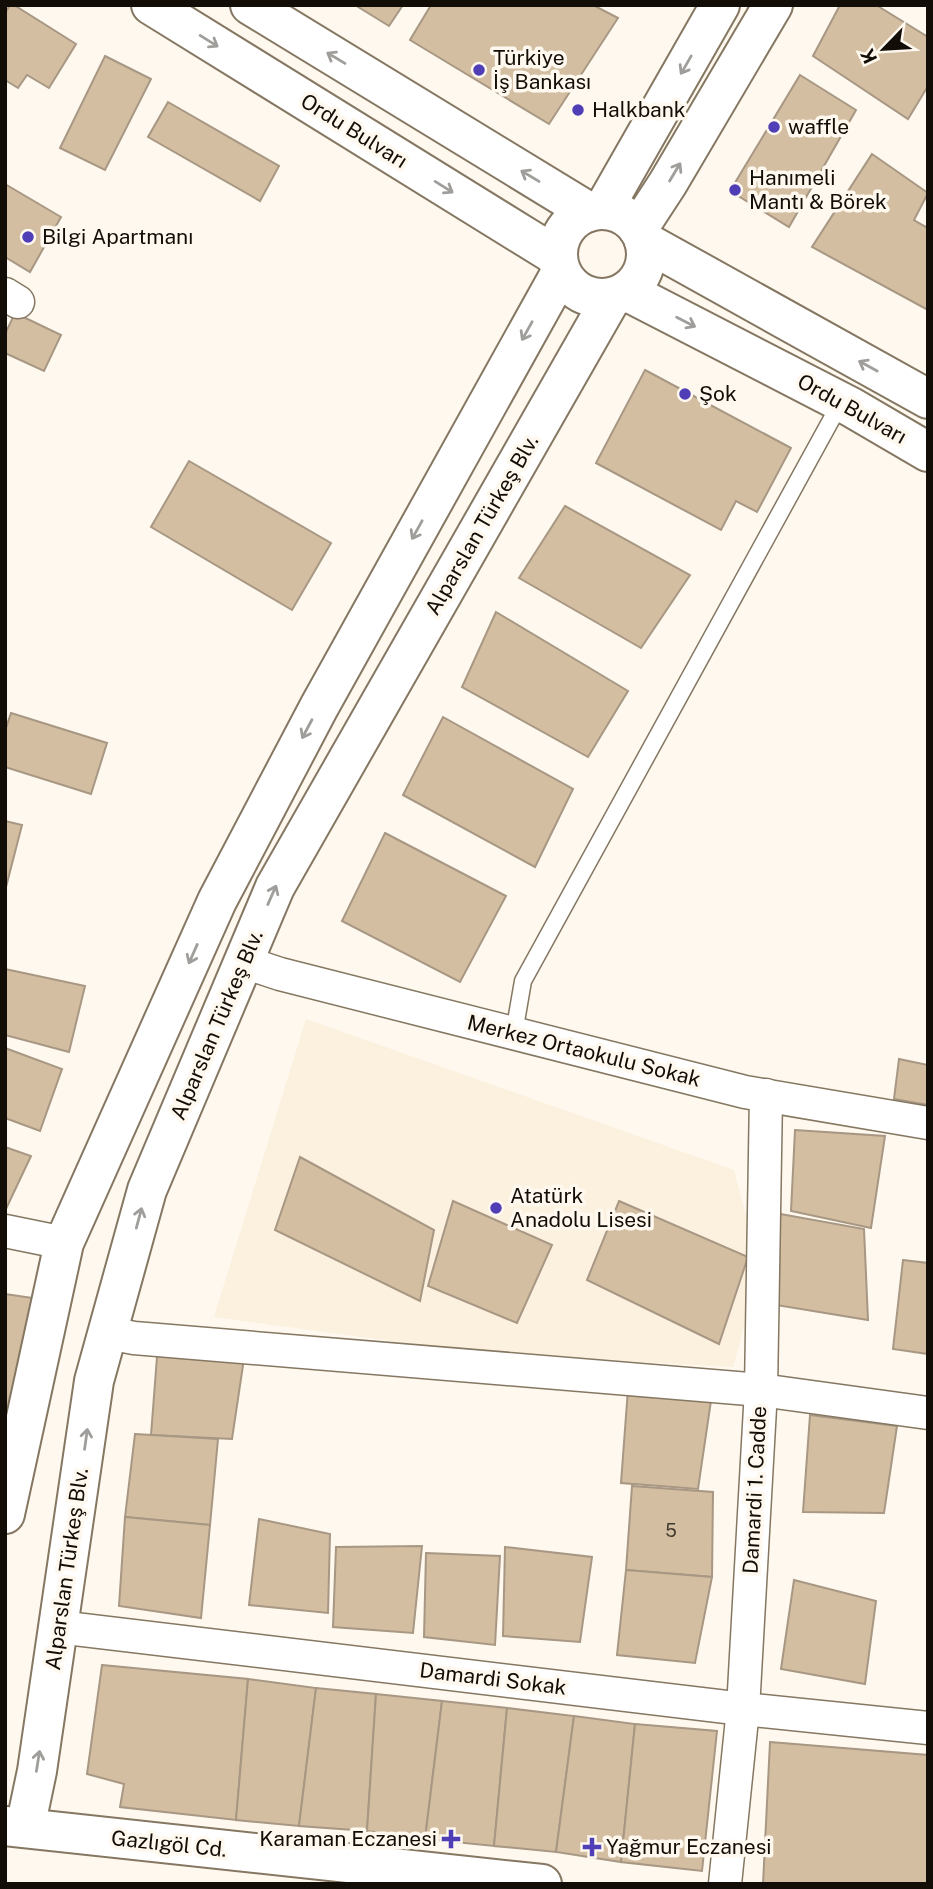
<svg xmlns="http://www.w3.org/2000/svg" width="933" height="1889" viewBox="0 0 933 1889" font-family="'Public Sans',sans-serif">
	<style>
		.built { fill: #fcf0de }
		.building { fill: #d3bea2; stroke: #a79783; stroke-width: 2 }
		.lines { fill: none; stroke-linecap: round; stroke-linejoin: round }
		.lane-casing { stroke: #857762; stroke-width: 19 }
		.street-casing { stroke: #857762; stroke-width: 35 }
		.secondary-casing { stroke: #857762; stroke-width: 42 }
		.primary-casing { stroke: #857762; stroke-width: 42 }
		.lane { stroke: #fff; stroke-width: 16 }
		.street { stroke: #fff; stroke-width: 32 }
		.secondary { stroke: #fff; stroke-width: 38 }
		.primary { stroke: #fff; stroke-width: 38 }
		.oneway { stroke: #a09e9b }
		.poi-dot { fill: #4f3eb6; stroke: #fef8ee; stroke-width: 2.5 }
		.labels { text-anchor: middle; stroke-width: 7; stroke-linejoin: round; paint-order: stroke }
		.number-label { font-size: 18px; fill: #42392d }
		.poi-label { font-size: 21px; fill: #120d06; stroke: #fef8ee; text-anchor: start }
		.street-label { font-size: 21px; fill: #120d06; stroke: #fef8ee }
	</style>
	<rect width="100%" height="100%" fill="#fef8ee"/>
	<path class="built" d="M306 1019 734 1170 754 1246 751 1301 733 1367 488 1354 214 1317Z"/>
	<g class="building">
		<path d="M10 5H14L76 44 49 88 27 75 18 88 5 80V13Z"/>
		<path d="M355 5H403L389 26Z"/>
		<path d="M431 5H593L618 18 549 124 410 40Z"/>
		<path d="M840 5H876L928 37V86L908 119 813 56Z"/>
		<path d="M105 56 151 79 105 170 60 148Z"/>
		<path d="M800 75 856 110 789 227 730 191Z"/>
		<path d="M168 102 279 166 260 201 148 137Z"/>
		<path d="M872 154 928 193 914 220 926 227 928 223V310L812 247Z"/>
		<path d="M5 184 61 217 30 272 5 257Z"/>
		<path d="M15 313 61 335 44 371 5 353V334Z"/>
		<path d="M645 370 791 448 757 512 736 501 721 530 596 463Z"/>
		<path d="M189 461 331 543 292 610 151 527Z"/>
		<path d="M565 506 690 575 641 648 519 578Z"/>
		<path d="M496 612 628 691 588 757 462 687Z"/>
		<path d="M11 713 107 743 91 794 5 767V731Z"/>
		<path d="M443 717 573 789 535 867 403 795Z"/>
		<path d="M5 821 22 825 5 891Z"/>
		<path d="M385 833 506 896 460 982 342 921Z"/>
		<path d="M5 969 85 986 69 1052 5 1035Z"/>
		<path d="M5 1048 62 1069 40 1131 5 1118Z"/>
		<path d="M899 1059 928 1065V1105L894 1099Z"/>
		<path d="M795 1130 885 1136 871 1228 791 1211Z"/>
		<path d="M5 1147 31 1156 5 1211Z"/>
		<path d="M300 1157 434 1230 420 1301 275 1230Z"/>
		<path d="M453 1201 552 1245 517 1323 428 1286Z"/>
		<path d="M619 1201 748 1257 719 1344 587 1280Z"/>
		<path d="M775 1213 864 1229 868 1320 770 1304Z"/>
		<path d="M903 1260 928 1263V1354L893 1349Z"/>
		<path d="M5 1294 33 1298 5 1474Z"/>
		<path d="M158 1344 245 1352 232 1439 151 1435Z"/>
		<path d="M628 1389 712 1394 698 1489 621 1483Z"/>
		<path d="M810 1415 897 1426 884 1513 803 1512Z"/>
		<path d="M135 1434 218 1439 210 1525 125 1517Z"/>
		<path d="M632 1486 713 1492 712 1577 626 1570Z"/>
		<path d="M125 1517 210 1525 201 1618 119 1606Z"/>
		<path d="M259 1519 330 1534 328 1613 249 1605Z"/>
		<path d="M422 1546 413 1633 333 1627 336 1547Z"/>
		<path d="M505 1547 592 1557 580 1642 503 1636Z"/>
		<path d="M426 1553 500 1556 495 1645 424 1637Z"/>
		<path d="M626 1570 712 1577 695 1663 617 1655Z"/>
		<path d="M794 1580 876 1601 865 1684 781 1669Z"/>
		<path d="M102 1665 248 1679 236 1820 120 1807 124 1784 87 1774Z"/>
		<path d="M248 1679 316 1688 299 1826 236 1820Z"/>
		<path d="M316 1688 376 1694 367 1831 299 1826Z"/>
		<path d="M376 1694 442 1701 425 1839 367 1831Z"/>
		<path d="M442 1701 507 1708 494 1846 425 1839Z"/>
		<path d="M507 1708 574 1716 556 1852 494 1846Z"/>
		<path d="M574 1716 635 1724 621 1862 556 1852Z"/>
		<path d="M635 1724 717 1731 702 1871 621 1862Z"/>
		<path d="M770 1742 928 1755V1884H763Z"/>
	</g>
	<g class="lines">
		<defs>
			<path id="lane" d="M514 1033 523 981 841 402"/>
			<g id="street">
				<path d="M5 294 18 302"/>
				<path d="M244 962 280 974 745 1092 928 1123"/>
				<path d="M5 1231 64 1243"/>
				<path d="M108 1333 134 1338 761 1390 928 1413"/>
				<path d="M58 1627 743 1709 928 1728"/>
				<path d="M725 1884 743 1709 761 1390 766 1095"/>
			</g>
			<g id="secondary">
				<path d="M603 210 720 5"/>
				<path d="M638 229 668 183 773 5"/>
				<path d="M5 1514 64 1243 217 901 319 707 561 272"/>
				<path d="M5 1826 542 1884"/>
				<path d="M25 1828 37 1771 94 1381 147 1190 275 887 612 297"/>
			</g>
			<g id="primary">
				<path d="M151 5 558 257"/>
				<path d="M250 5 589 212"/>
				<circle cx="602" cy="254" r="44"/>
				<path d="M644 241 928 399"/>
				<path d="M626 291 851 407 928 452"/>
			</g>
		</defs>
		<use href="#lane" class="lane-casing"/>
		<use href="#street" class="street-casing"/>
		<use href="#secondary" class="secondary-casing"/>
		<use href="#primary" class="primary-casing"/>
		<use href="#lane" class="lane"/>
		<use href="#street" class="street"/>
		<use href="#secondary" class="secondary"/>
		<use href="#primary" class="primary"/>
	</g>
	<defs><path id="oneway-shaft" d="M-6 0H5M1.5-3L5.5 0L1.5 3" fill="none" stroke-width="1.6" stroke-linecap="round" stroke-linejoin="round" transform="scale(1.75)"/></defs>
	<g class="oneway">
		<use href="#oneway-shaft" transform="translate(209 41) rotate(32)"/>
		<use href="#oneway-shaft" transform="translate(336 58) rotate(-149)"/>
		<use href="#oneway-shaft" transform="translate(686 65) rotate(120)"/>
		<use href="#oneway-shaft" transform="translate(675 172) rotate(-59)"/>
		<use href="#oneway-shaft" transform="translate(530 176) rotate(-149)"/>
		<use href="#oneway-shaft" transform="translate(444 187) rotate(32)"/>
		<use href="#oneway-shaft" transform="translate(686 322) rotate(27)"/>
		<use href="#oneway-shaft" transform="translate(527 331) rotate(119)"/>
		<use href="#oneway-shaft" transform="translate(868 366) rotate(-151)"/>
		<use href="#oneway-shaft" transform="translate(417 530) rotate(119)"/>
		<use href="#oneway-shaft" transform="translate(307 729) rotate(118)"/>
		<use href="#oneway-shaft" transform="translate(272 895) rotate(-66)"/>
		<use href="#oneway-shaft" transform="translate(193 954) rotate(114)"/>
		<use href="#oneway-shaft" transform="translate(139 1218) rotate(-75)"/>
		<use href="#oneway-shaft" transform="translate(86 1439) rotate(-82)"/>
		<use href="#oneway-shaft" transform="translate(38 1761) rotate(-81)"/>
	</g>
	<g class="poi-dot">
		<circle cx="479" cy="70" r="7"/>
		<circle cx="578" cy="110" r="7"/>
		<circle cx="774" cy="127" r="7"/>
		<circle cx="735" cy="190" r="7"/>
		<circle cx="28" cy="237" r="7"/>
		<circle cx="685" cy="394" r="7"/>
		<circle cx="496" cy="1208" r="7"/>
		<path d="M447.5 1828.5h7v7h7v7h-7v7h-7v-7h-7v-7h7z"/>
		<path d="M588.5 1836.5h7v7h7v7h-7v7h-7v-7h-7v-7h7z"/>
	</g>
	<g class="labels">
		<g class="number-label">
			<text x="671" y="1537">5</text>
		</g>
		<g class="poi-label">
			<text x="493" y="65">Türkiye<tspan x="493" dy="24">İş Bankası</tspan></text>
			<text x="592" y="117">Halkbank</text>
			<text x="788" y="134">waffle</text>
			<text x="749" y="185">Hanımeli<tspan x="749" dy="24">Mantı &amp; Börek</tspan></text>
			<text x="42" y="244">Bilgi Apartmanı</text>
			<text x="699" y="401">Şok</text>
			<text x="510" y="1203">Atatürk<tspan x="510" dy="24">Anadolu Lisesi</tspan></text>
			<text x="437" y="1846" text-anchor="end">Karaman Eczanesi</text>
			<text x="606" y="1854">Yağmur Eczanesi</text>
		</g>
		<g class="street-label">
			<text transform="translate(354 131) rotate(32)" y="7">Ordu Bulvarı</text>
			<text transform="translate(852 409) rotate(29)" y="7">Ordu Bulvarı</text>
			<text transform="translate(482 525) rotate(-60)" y="7">Alparslan Türkeş Blv.</text>
			<text transform="translate(217 1025) rotate(-67)" y="7">Alparslan Türkeş Blv.</text>
			<text transform="translate(584 1051) rotate(14)" y="7">Merkez Ortaokulu Sokak</text>
			<text transform="translate(755 1490) rotate(-87)" y="7">Damardi 1. Cadde</text>
			<text transform="translate(67 1569) rotate(-82)" y="7">Alparslan Türkeş Blv.</text>
			<text transform="translate(493 1679) rotate(7)" y="7">Damardi Sokak</text>
			<text transform="translate(169 1844) rotate(6)" y="7">Gazlıgöl Cd.</text>
		</g>
	</g>
	<rect width="933" height="1889" fill="none" stroke="#120d06" stroke-width="14"/>
	<g transform="translate(884 49) rotate(245)" stroke="#fef8ee" stroke-width="5" paint-order="stroke">
	<path d="M0-5L12 26L0 18L-12 26Z" fill="#120d06"/>
	<text y="-10" font-size="19" font-weight="bold" text-anchor="middle" fill="#120d06">K</text>
	</g>
</svg>
